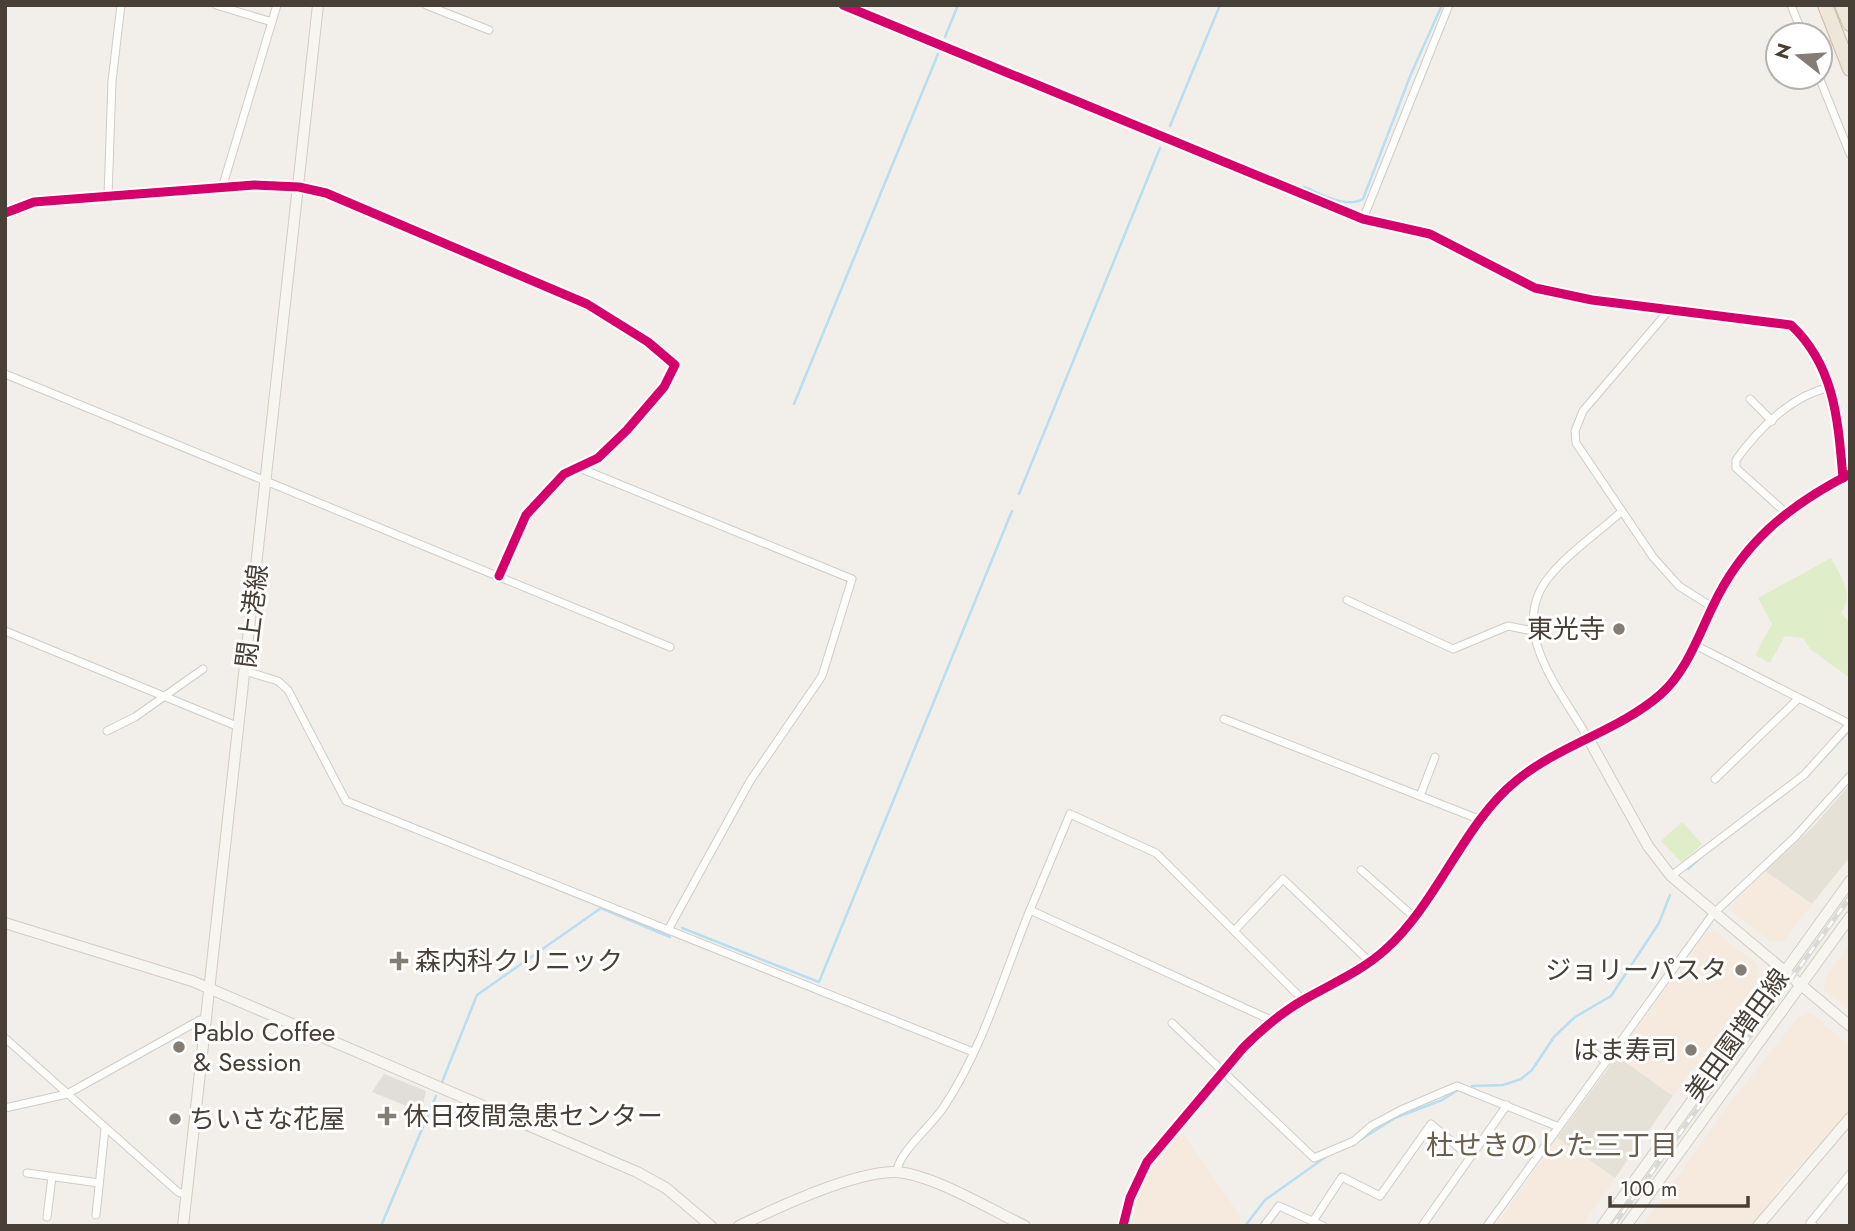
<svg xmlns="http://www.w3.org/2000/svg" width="1855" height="1231" viewBox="0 0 1855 1231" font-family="Jost,'Noto Sans JP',sans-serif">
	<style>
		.residential { fill: #e6e1d7 }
		.commercial { fill: #f5eadd }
		.green { fill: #e0edc9 }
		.parking { fill: #e1deda }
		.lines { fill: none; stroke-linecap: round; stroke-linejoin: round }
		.stream { stroke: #b9ddf1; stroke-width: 2.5 }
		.street-casing { stroke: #d0cdc8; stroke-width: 9 }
		.secondary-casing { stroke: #d2ccc1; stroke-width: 12 }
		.highway-casing { stroke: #cbbba4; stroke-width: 16 }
		.street { stroke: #fdfdfc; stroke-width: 7 }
		.secondary { stroke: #f7f5ef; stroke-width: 10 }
		.highway { stroke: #ede6d9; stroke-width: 14 }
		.rail-casing { stroke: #d9d9d8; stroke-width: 5 }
		.rail { stroke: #fff; stroke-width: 2.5; stroke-dasharray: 8; stroke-linecap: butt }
		.cycleway-casing { stroke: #fff; stroke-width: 13 }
		.cycleway { stroke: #d6006c; stroke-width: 9 }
		.poi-dot { fill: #847d75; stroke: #fff; stroke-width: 2.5 }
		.labels { text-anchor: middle; stroke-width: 6; stroke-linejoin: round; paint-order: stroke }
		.street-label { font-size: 26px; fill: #484036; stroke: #fff }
		.poi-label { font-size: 26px; fill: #484036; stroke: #fff; text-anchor: start }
		.neighbourhood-label { font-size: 28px; fill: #6c5e4c; stroke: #fff }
	</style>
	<rect width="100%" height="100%" fill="#f2efea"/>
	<g class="residential">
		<path d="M1850 784V857L1812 904 1765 871 1812 828Z"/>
		<path d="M1617 1056 1673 1096 1615 1178 1557 1138Z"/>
	</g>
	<g class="commercial">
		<path d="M1765 871 1812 904 1784 941 1771 942 1734 913 1733 903Z"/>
		<path d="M1707 932H1716L1758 965V980L1673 1096 1617 1056Z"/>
		<path d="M1850 943V1011L1824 990 1825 978Z"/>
		<path d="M1811 1013 1850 1046V1111L1783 1183 1753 1226H1643L1720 1116 1798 1017Z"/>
		<path d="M1180 1130 1241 1217 1238 1226H1131L1142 1182Z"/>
		<path d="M1557 1138 1615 1178 1582 1226H1495Z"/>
	</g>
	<g class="green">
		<path d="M1831 558C1841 577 1855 594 1841 613L1850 623V678L1810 649 1803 638 1785 636 1770 663 1755 655 1772 624 1758 598Z"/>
		<path d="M1682 822 1702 844 1682 863 1661 841Z"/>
	</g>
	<path class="parking" d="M384 1074 426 1091 421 1112 372 1092Z"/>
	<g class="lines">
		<g class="stream">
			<path d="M945 37 958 5"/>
			<path d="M1170 126 1220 5"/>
			<path d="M1304 187C1321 194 1346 209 1363 199L1411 74 1442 5"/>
			<path d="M794 404 938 54"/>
			<path d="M1019 494 1160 148"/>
			<path d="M1807 776 1849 731"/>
			<path d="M1688 869 1699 859"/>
			<path d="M682 928 819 982 1012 511"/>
			<path d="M442 1082 477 995 601 908 670 937"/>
			<path d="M1472 1086 1503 1085 1521 1079 1532 1070 1554 1037 1575 1017 1611 996 1659 923 1670 895"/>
			<path d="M1352 1145 1395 1118 1442 1100 1458 1090"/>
			<path d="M381 1226 436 1096"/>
			<path d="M1245 1226 1265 1200 1327 1156"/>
		</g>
		<defs>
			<g id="street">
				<path d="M216 5 272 22"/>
				<path d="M426 5 489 30"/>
				<path d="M843 5 1363 219 1430 234 1535 288 1592 300 1791 325C1835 366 1838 421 1843 478"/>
				<path d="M1791 5 1803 35"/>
				<path d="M1819 77 1850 154"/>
				<path d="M299 187C355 201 406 226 459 248 536 281 610 311 675 365L664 387 627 430 598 458 564 474 526 515 499 576"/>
				<path d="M222 188 277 5"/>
				<path d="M108 196 112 81 121 5"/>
				<path d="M1363 219 1449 5"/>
				<path d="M1670 309 1583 411 1575 431 1576 443 1653 557 1679 586 1712 607"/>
				<path d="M5 374 670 647"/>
				<path d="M1750 399 1772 421"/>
				<path d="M577 467 852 579 822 676 750 781 668 930"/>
				<path d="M1785 512 1736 468V460C1759 428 1792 395 1831 387"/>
				<path d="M1347 600 1453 649 1508 626 1533 631"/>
				<path d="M5 631 239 727"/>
				<path d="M1695 645 1850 724"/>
				<path d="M245 671 278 681 288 690 346 801 973 1052"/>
				<path d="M1224 719 1481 820"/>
				<path d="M107 731 135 717 203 669"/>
				<path d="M1588 738C1562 692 1506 630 1549 577 1568 553 1598 533 1621 512"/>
				<path d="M1715 779 1798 699"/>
				<path d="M1420 796 1435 757"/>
				<path d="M1361 870 1414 917"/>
				<path d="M1671 876 1804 775 1850 724"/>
				<path d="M1030 910 1070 814 1156 853 1303 1000"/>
				<path d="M1235 930 1283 879 1370 962"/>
				<path d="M1172 1023 1314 1158 1354 1141 1371 1126 1401 1110 1457 1086 1559 1127"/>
				<path d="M5 1038 178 1192 187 1195"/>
				<path d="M1585 1046 1606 1062"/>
				<path d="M5 1108 67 1094 200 1020 207 1021"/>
				<path d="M897 1172C897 1154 932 1125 943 1108 983 1049 1003 976 1030 910L1273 1021"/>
				<path d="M27 1173 99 1183"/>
				<path d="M96 1215 105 1129"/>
				<path d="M47 1217 52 1177"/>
				<path d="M1313 1221 1342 1177 1380 1196 1431 1124 1470 1157"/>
				<path d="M1264 1226 1279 1206 1323 1226"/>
				<path d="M1422 1226 1507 1105"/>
				<path d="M1487 1226 1713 914 1795 837 1850 776"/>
				<path d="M1814 1226 1810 1223 1850 1174"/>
			</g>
			<g id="secondary">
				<path d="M5 213 34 202 254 185 299 187"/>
				<path d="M1588 738 1648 846 1671 876 1850 1026"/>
				<path d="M5 923 192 981 637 1172 666 1188 711 1226"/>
				<path d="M183 1226 318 5"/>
				<path d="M739 1226C776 1208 856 1171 896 1172 932 1174 991 1210 1025 1226"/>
				<path d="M1123 1226 1130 1198 1147 1162 1243 1048C1261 1030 1282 1012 1305 999 1333 983 1362 971 1386 949 1438 902 1464 823 1516 781 1559 745 1619 731 1661 694 1686 672 1698 637 1712 608 1742 543 1788 506 1850 474"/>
				<path d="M1602 1226 1850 881"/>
				<path d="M1626 1226 1850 917"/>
				<path d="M1758 1226 1850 1118"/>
			</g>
			<g id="highway">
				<path d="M1825 5 1850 69"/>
				<path d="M1842 5 1850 24"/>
			</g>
		</defs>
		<use href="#street" class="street-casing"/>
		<use href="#secondary" class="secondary-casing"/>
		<use href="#highway" class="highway-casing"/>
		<use href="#street" class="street"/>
		<use href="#secondary" class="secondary"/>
		<use href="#highway" class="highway"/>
		<defs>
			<path id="rail" d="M1613 1226 1850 897"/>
		</defs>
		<use href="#rail" class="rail-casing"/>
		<use href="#rail" class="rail"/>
		<defs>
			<g id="cycleway">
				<path d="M843 5 1363 219 1430 234 1535 288 1592 300 1791 325C1835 366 1838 421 1843 478"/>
				<path d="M5 213 34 202 254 185 299 187 326 193 587 304 648 342 675 365 664 387 627 430 598 458 564 474 526 515 499 576"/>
				<path d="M1123 1226 1130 1198 1147 1162 1243 1048C1261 1030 1282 1012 1305 999 1333 983 1362 971 1386 949 1438 902 1464 823 1516 781 1559 745 1619 731 1661 694 1686 672 1698 637 1712 608 1742 543 1788 506 1850 474"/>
			</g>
		</defs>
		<use href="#cycleway" class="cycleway-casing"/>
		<use href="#cycleway" class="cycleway"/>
	</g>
	<g class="poi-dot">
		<circle cx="1619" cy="629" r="7"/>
		<path d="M395.5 950.5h7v7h7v7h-7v7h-7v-7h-7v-7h7z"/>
		<circle cx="1741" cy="970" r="7"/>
		<circle cx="179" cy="1047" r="7"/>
		<circle cx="1691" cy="1050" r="7"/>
		<path d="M383.5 1105.5h7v7h7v7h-7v7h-7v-7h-7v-7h7z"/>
		<circle cx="175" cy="1119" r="7"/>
	</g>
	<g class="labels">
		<g class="street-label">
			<text transform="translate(252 616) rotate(-83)" y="9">閖上港線</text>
			<text transform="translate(1737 1035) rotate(-54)" y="9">美田園増田線</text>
		</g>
		<g class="poi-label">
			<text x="1605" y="638" text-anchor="end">東光寺</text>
			<text x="415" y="970">森内科クリニック</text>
			<text x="1727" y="979" text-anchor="end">ジョリーパスタ</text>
			<text x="193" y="1041">Pablo Coffee<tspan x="193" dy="30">&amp; Session</tspan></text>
			<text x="1677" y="1059" text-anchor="end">はま寿司</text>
			<text x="403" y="1125">休日夜間急患センター</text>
			<text x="189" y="1128">ちいさな花屋</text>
		</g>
		<g class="neighbourhood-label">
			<text x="1552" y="1155">杜せきのした三丁目</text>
		</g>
	</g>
	<rect width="1855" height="1231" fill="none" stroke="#484036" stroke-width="14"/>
	<g transform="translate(1799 56) rotate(287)"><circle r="33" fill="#ffffff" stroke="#b6b3af" stroke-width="2"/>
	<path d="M0-5L12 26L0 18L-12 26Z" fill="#847d75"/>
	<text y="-10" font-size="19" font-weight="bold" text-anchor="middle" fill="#484036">N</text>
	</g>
	<path d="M1610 1196v10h138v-10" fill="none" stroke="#484036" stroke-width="3.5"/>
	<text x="1620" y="1196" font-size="21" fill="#484036" stroke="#ffffff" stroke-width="5" paint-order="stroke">100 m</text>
</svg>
